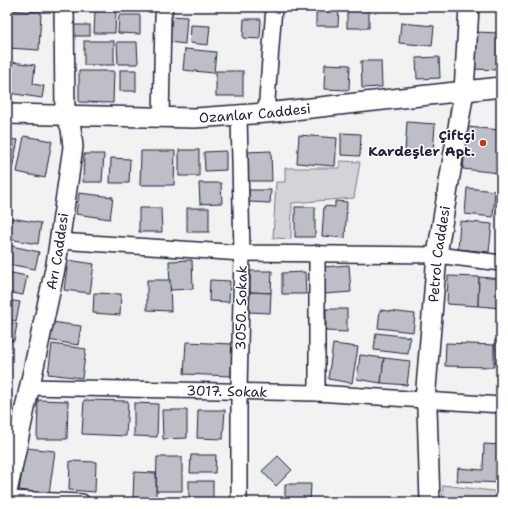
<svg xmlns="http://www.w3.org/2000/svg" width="508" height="509" viewBox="0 0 508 509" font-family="'Shantell Sans',sans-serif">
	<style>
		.green { fill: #d3d3d8; stroke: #7a7a8a }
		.building { fill: #bebec6; stroke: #22223b }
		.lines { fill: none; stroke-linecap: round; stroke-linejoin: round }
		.minor-casing { stroke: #22223b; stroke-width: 18 }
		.tertiary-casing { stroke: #22223b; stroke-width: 22 }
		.minor { stroke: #fff; stroke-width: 15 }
		.tertiary { stroke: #fff; stroke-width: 19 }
		.poi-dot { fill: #c8321e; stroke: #fff; stroke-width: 1.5 }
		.labels { text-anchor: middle; stroke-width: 3; stroke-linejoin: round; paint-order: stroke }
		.street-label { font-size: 14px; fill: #22223b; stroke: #fff }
		.poi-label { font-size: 14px; font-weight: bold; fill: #22223b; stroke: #fff; text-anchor: end }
	</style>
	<rect width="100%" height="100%" fill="#f2f2f3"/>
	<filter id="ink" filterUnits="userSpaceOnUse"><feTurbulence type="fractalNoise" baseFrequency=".025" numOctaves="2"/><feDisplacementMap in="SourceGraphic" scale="8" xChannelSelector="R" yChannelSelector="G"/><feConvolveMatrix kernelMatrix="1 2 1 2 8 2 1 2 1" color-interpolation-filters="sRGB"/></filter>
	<g filter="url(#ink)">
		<g class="green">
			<path d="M340 161 360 162 354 198 292 203 291 239 273 238 276 182H285V168H340Z"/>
			<path d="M443 485 501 492V502H442Z"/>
		</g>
		<g class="building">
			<rect x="289" y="7" width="23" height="5"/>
			<path d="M316 7H339L338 26H316Z"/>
			<rect x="347" y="7" width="22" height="21"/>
			<path d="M7 10 41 12 39 50 7 48Z"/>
			<path d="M95 11H116L115 33H94Z"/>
			<path d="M119 15H140V34L118 33Z"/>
			<path d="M171 16 187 17 185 44 169 42Z"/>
			<path d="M244 19H261L260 39 243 38Z"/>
			<path d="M401 23 434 26 432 46 399 43Z"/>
			<rect x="73" y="25" width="17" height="11"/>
			<path d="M191 25 210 26 208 45 190 43Z"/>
			<path d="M474 32 501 33V70L472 69Z"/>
			<rect x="84" y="41" width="30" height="24"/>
			<path d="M117 42H137L138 64H118Z"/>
			<path d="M185 49 216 52 214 73 183 70Z"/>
			<path d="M439 57 440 78 417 79 416 58Z"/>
			<path d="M361 61H381L382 87 362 88Z"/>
			<path d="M12 62 35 65 33 84 44 86 42 98 8 93Z"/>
			<path d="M325 64 350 65 349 90 324 89Z"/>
			<rect x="120" y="70" width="16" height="21"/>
			<path d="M79 71H114L113 103 79 102Z"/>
			<rect x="216" y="71" width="27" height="25"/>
			<path d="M407 122 435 124 433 154 405 152Z"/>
			<path d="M467 127 501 130 499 173 463 169Z"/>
			<path d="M341 133 361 134 360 156 341 155Z"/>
			<path d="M299 135 337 138 335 166 297 163Z"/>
			<path d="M24 136 52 141 45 178 17 172Z"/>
			<path d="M7 139 18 140 12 169 7 168Z"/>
			<rect x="179" y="150" width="20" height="26"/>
			<path d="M141 151H175L174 185H140Z"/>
			<path d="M226 151V170L205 171 204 152Z"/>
			<path d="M271 151 272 181H247V152Z"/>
			<path d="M84 154H104L102 182H83Z"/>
			<path d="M111 158 130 159 129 183H110Z"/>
			<path d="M199 183H221L222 203 200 204Z"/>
			<path d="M467 188 495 191 493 217 465 214Z"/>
			<path d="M249 190H271L270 203 249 202Z"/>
			<path d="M79 193 113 197 110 219 76 214Z"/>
			<path d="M335 201 347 202 345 238 322 236 324 206 335 207Z"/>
			<rect x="295" y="207" width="20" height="30"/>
			<path d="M139 208H161L162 232H139Z"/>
			<rect x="187" y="208" width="22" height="24"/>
			<path d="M11 218 41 223 38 244 8 239Z"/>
			<path d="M460 221 492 224 489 252 458 249Z"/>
			<path d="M7 245 39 252 35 269 7 264Z"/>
			<path d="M68 260 94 264 90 293 64 290Z"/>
			<path d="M192 260 193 289 170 290 169 261Z"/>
			<path d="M349 265 351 292 325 294 323 267Z"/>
			<path d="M250 271H272L271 293 250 292Z"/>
			<path d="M7 272 27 276 23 295 7 292Z"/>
			<path d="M305 272 306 294H282V273Z"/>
			<path d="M448 276 479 277 478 306 447 304Z"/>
			<path d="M479 277 501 279V308L478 306Z"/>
			<path d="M147 280H170L171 311 147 310Z"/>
			<path d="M210 280 230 281 229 302 209 301Z"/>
			<path d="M250 292 271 293 270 313 249 312Z"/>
			<path d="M94 293 121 294 120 315 93 313Z"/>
			<path d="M7 300 20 302 16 321 7 319Z"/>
			<path d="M326 309H347V332L326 331Z"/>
			<path d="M380 310 415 314 413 332 378 328Z"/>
			<path d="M7 322 17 324 14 341 7 340Z"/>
			<path d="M51 322 81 326 78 345 48 340Z"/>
			<path d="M376 333 410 337 408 354 374 350Z"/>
			<path d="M495 340H501V362H493Z"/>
			<path d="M186 342 232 344 231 376 184 374Z"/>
			<path d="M446 343 494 345V367L445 366Z"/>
			<path d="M52 344 86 349 82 378 48 374Z"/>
			<path d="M333 344 358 347 352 383 328 379Z"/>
			<path d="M360 355 384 358 381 383 357 379Z"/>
			<path d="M384 358 410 361 407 385 381 383Z"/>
			<path d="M38 400 68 401 67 439H37Z"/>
			<path d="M84 400 128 401 126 436 82 434Z"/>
			<path d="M134 403 158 404 157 437 134 436Z"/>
			<path d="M162 410H187V438L163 439Z"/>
			<path d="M198 410H225L223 439 197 438Z"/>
			<path d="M484 444 501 445V483L457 481 458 468 483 470Z"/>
			<path d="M26 448 55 451 49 494 19 490Z"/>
			<path d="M191 455H216L215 473H190Z"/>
			<path d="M278 456 292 470 276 486 262 471Z"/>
			<path d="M157 457H182V491H156Z"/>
			<path d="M70 461 96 462 95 492 69 490Z"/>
			<path d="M134 472 156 473V499L133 498Z"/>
			<rect x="189" y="481" width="24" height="19"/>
			<path d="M285 484H311L310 502H285Z"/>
		</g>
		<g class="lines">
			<defs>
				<g id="minor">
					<path d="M266 113 274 7"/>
					<path d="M239 115 242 253 239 391V502"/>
					<path d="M161 118 163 17 165 7"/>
					<path d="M59 241 242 253 437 255 501 263"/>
					<path d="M317 253V393"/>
					<path id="s1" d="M28 387 317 393 501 405"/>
					<path d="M7 499 82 502"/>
				</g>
				<g id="tertiary">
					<path id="s2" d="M7 114 195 118 266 113 501 87"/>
					<path id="s3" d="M7 492 56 264 73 147 71 128 65 114 64 7"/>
					<path id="s4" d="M430 502 427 408 425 400 437 255 464 91 469 7"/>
				</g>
			</defs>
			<use href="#minor" class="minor-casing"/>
			<use href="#tertiary" class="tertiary-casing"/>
			<use href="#minor" class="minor"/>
			<use href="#tertiary" class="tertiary"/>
		</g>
	</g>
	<circle class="poi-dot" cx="483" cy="143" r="4"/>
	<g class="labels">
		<g class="street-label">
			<text dy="5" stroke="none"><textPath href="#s2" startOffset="248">Ozanlar Caddesi</textPath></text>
			<text dy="5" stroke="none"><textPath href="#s3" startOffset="246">Arı Caddesi</textPath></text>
			<text dy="5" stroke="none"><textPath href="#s4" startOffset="249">Petrol Caddesi</textPath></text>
			<text transform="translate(241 308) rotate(-89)" y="5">3050. Sokak</text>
			<text dy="5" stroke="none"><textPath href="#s1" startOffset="199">3017. Sokak</textPath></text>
		</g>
		<g class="poi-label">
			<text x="475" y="140">Çiftçi<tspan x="475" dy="16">Kardeşler Apt.</tspan></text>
		</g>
	</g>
	<rect width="508" height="509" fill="none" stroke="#fff" stroke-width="24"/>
	<rect x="12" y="12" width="484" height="485" fill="none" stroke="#22223b" stroke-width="1.5" filter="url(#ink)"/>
</svg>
